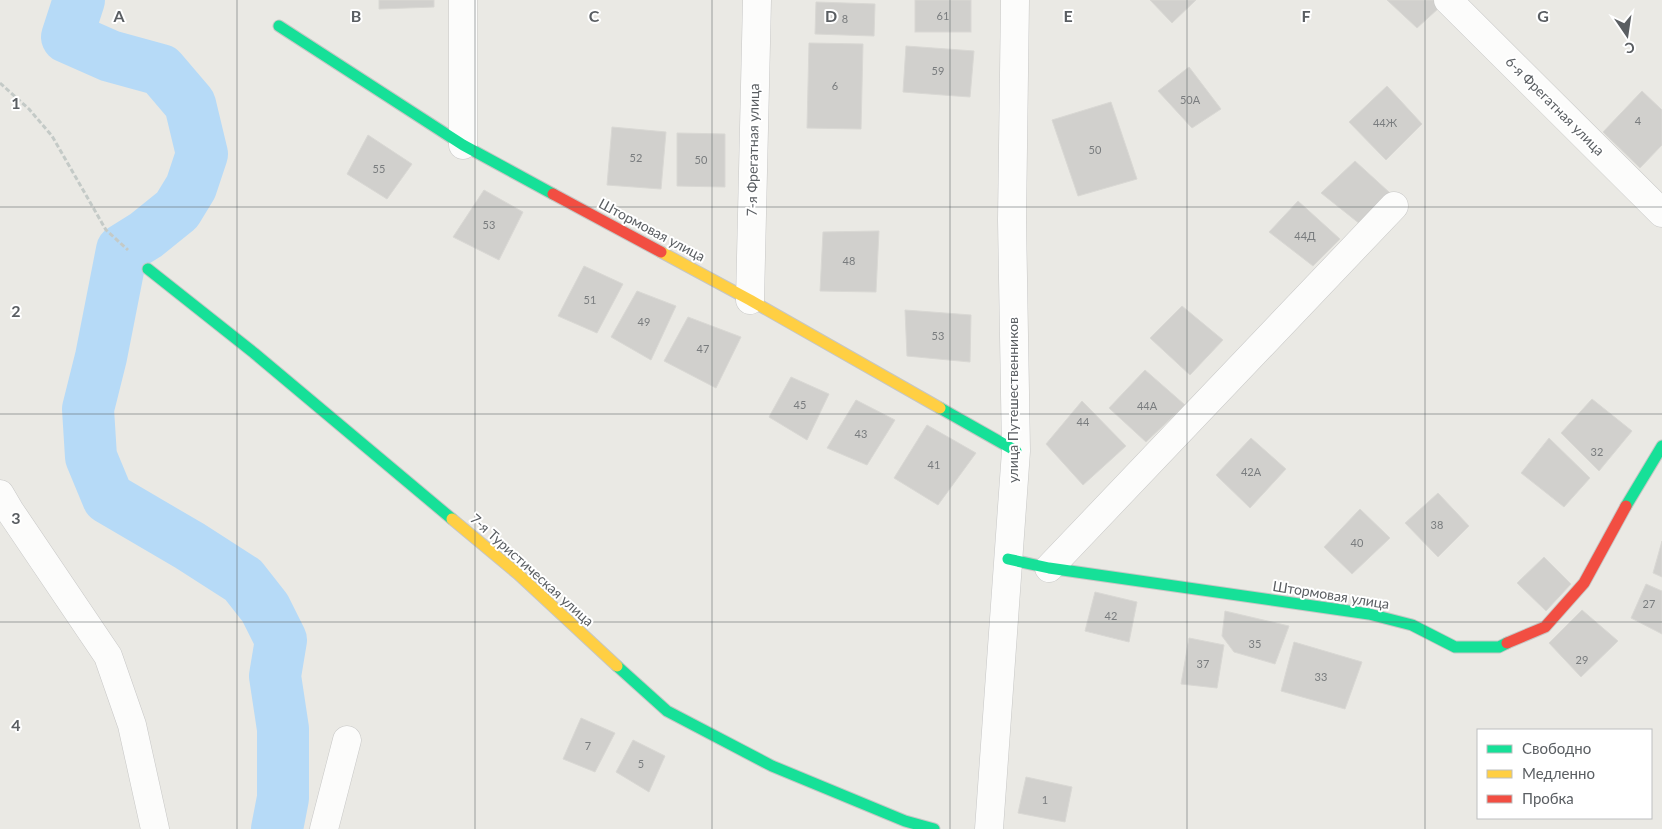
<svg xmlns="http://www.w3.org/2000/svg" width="1662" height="829" viewBox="0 0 1662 829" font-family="Lato,sans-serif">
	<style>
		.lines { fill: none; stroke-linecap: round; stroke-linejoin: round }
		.river { stroke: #b6daf7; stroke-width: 52 }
		.building { fill: #d1d0cd; stroke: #d9d8d4 }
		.street-casing { stroke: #c7c7c6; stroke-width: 29 }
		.fast-casing { stroke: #c5c6c4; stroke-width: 13 }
		.slow-casing { stroke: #c5c6c4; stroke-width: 13 }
		.jam-casing { stroke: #c5c6c4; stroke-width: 13 }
		.path { stroke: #c4cac7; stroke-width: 3; stroke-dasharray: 5 2.5; stroke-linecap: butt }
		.street { stroke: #fcfcfb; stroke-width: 28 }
		.fast { stroke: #16e098; stroke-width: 11 }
		.slow { stroke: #ffcf43; stroke-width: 11 }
		.jam { stroke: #f24e42; stroke-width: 11 }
		.grid { fill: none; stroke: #5a5e62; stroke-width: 1; stroke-opacity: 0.55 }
		.labels { text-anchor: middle; stroke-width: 4; stroke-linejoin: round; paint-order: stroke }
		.number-label { font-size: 11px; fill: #797c7e }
		.street-label { font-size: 14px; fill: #5a5e62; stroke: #fff }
		.grid-label { font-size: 16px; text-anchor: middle; font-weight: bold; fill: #5a5e62; stroke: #fff; stroke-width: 4; stroke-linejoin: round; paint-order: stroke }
	</style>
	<rect width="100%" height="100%" fill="#eae9e4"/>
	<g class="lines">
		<path class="river" d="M79 0 67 37 110 56 161 70 190 104 202 154 191 187 177 210 146 235 122 250 101 357 88 409 91 457 108 498 190 546 243 580 265 608 281 640 275 676 283 729V798L277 829"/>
	</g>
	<g class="building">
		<path d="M379 0H434V7L379 9Z"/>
		<rect x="915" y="0" width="56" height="32"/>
		<path d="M1150 0H1196L1172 23Z"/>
		<path d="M1387 0H1433L1440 7 1417 28Z"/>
		<path d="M816 2 875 4 874 36 815 34Z"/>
		<path d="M809 43 863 44 861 129 807 128Z"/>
		<path d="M906 46 974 51 970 97 903 92Z"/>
		<path d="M1189 67 1221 109 1192 128 1158 91Z"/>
		<path d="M1387 86 1422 124 1386 160 1349 122Z"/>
		<path d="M1642 91 1662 110V145L1640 168 1603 132Z"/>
		<path d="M1111 102 1137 179 1078 196 1052 120Z"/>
		<path d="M612 127 666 132 661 189 607 185Z"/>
		<path d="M677 133 725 134V187L677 186Z"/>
		<path d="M368 135 412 164 387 199 347 174Z"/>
		<path d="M1355 161 1390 193 1360 224 1321 193Z"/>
		<path d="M484 190 523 212 499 260 453 237Z"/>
		<path d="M1298 201 1340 239 1313 266 1269 232Z"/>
		<path d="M879 231 876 292 820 291 823 232Z"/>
		<path d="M584 266 623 284 597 333 558 316Z"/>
		<path d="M637 291 676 306 651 360 611 337Z"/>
		<path d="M1182 306 1223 340 1190 375 1150 338Z"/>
		<path d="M905 310 971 315 970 362 907 356Z"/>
		<path d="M688 317 741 337 716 388 664 361Z"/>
		<path d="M1145 370 1185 405 1146 442 1109 408Z"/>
		<path d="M791 377 829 394 807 440 769 417Z"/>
		<path d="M1592 399 1632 431 1599 471 1561 433Z"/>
		<path d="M856 400 895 420 867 465 827 448Z"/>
		<path d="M1082 401 1126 446 1083 485 1046 444Z"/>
		<path d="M927 425 976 453 938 505 894 478Z"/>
		<path d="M1251 438 1286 469 1250 508 1216 475Z"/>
		<path d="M1549 438 1590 478 1564 507 1521 473Z"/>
		<path d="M1438 493 1469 526 1438 557 1405 523Z"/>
		<path d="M1360 509 1390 538 1352 574 1324 547Z"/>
		<path d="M1662 541V577L1653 573Z"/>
		<path d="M1544 557 1571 584 1546 611 1517 583Z"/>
		<path d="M1646 584 1662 591V634L1631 618Z"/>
		<path d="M1095 592 1137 602 1129 642 1085 631Z"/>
		<path d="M1582 610 1618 641 1581 677 1549 643Z"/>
		<path d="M1225 611 1289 626 1275 664 1234 652 1222 636Z"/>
		<path d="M1189 638 1224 645 1217 688 1181 684Z"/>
		<path d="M1294 642 1362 662 1345 709 1281 691Z"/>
		<path d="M581 718 615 733 595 772 563 759Z"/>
		<path d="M633 740 665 756 649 792 616 772Z"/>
		<path d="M1026 777 1072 787 1065 822 1018 813Z"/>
	</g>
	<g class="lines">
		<defs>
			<g id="street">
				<path d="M463 0V145"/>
				<path d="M1448 0 1662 213"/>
				<path d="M750 300 757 0"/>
				<path d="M0 494 10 511 108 656 132 725 155 829"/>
				<path d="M1049 568 1394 206"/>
				<path d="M324 829 347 740"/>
				<path d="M989 829 1016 451 1012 220 1015 0"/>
			</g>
			<g id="fast">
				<path d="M279 26 463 145 553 194"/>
				<path d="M148 269 254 353 452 519"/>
				<path d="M940 408 1016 451"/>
				<path d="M1626 506 1662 446"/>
				<path d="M1008 559 1049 568 1369 614 1412 625 1455 647H1499L1507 643"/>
				<path d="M617 666 667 711 772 766 905 821 934 829"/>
			</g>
			<g id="slow">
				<path d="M661 252 750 300 940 408"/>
				<path d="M452 519 518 574 617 666"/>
			</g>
			<g id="jam">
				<path d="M553 194 661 252"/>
				<path d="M1507 643 1545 627 1584 583 1626 506"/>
			</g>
		</defs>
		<use href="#street" class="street-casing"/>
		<use href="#fast" class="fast-casing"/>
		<use href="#slow" class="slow-casing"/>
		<use href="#jam" class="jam-casing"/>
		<path class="path" d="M0 83 29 109 52 136 106 230 128 250"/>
		<use href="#street" class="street"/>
		<use href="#fast" class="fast"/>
		<use href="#slow" class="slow"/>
		<use href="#jam" class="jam"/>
	</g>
	<path class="grid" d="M237 0V829M475 0V829M712 0V829M950 0V829M1187 0V829M1425 0V829M0 207H1662M0 414H1662M0 622H1662"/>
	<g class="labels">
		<g class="number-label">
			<text x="943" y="20">61</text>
			<text x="845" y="23">8</text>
			<text x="938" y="75">59</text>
			<text x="835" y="90">6</text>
			<text x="1190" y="104">50А</text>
			<text x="1638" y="125">4</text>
			<text x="1385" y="127">44Ж</text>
			<text x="1095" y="154">50</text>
			<text x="636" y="162">52</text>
			<text x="701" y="164">50</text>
			<text x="379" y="173">55</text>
			<text x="489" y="229">53</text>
			<text x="1305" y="240">44Д</text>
			<text x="849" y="265">48</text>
			<text x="590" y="304">51</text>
			<text x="644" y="326">49</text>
			<text x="938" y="340">53</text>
			<text x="703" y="353">47</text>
			<text x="800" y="409">45</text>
			<text x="1147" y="410">44А</text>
			<text x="1083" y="426">44</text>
			<text x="861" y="438">43</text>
			<text x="1597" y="456">32</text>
			<text x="934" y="469">41</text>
			<text x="1251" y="476">42А</text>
			<text x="1437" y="529">38</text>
			<text x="1357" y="547">40</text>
			<text x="1649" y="608">27</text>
			<text x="1111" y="620">42</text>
			<text x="1255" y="648">35</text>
			<text x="1582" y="664">29</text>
			<text x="1203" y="668">37</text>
			<text x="1321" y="681">33</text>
			<text x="588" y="750">7</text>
			<text x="641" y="768">5</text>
			<text x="1045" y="804">1</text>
		</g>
		<g class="street-label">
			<text transform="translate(1555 106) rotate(45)" y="5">6-я Фрегатная улица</text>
			<text transform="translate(753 150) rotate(-89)" y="5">7-я Фрегатная улица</text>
			<text transform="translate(652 230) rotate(28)" y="5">Штормовая улица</text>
			<text transform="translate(1013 400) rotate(-90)" y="5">улица Путешественников</text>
			<text transform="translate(532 570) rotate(42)" y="5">7-я Туристическая улица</text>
			<text transform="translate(1331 595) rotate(9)" y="5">Штормовая улица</text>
		</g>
	</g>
	<g class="grid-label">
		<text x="119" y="22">A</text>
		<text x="356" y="22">B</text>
		<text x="594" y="22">C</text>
		<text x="831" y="22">D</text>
		<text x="1068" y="22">E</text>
		<text x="1306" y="22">F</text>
		<text x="1543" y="22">G</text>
		<text x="16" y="109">1</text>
		<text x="16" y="317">2</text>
		<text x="16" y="524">3</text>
		<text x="16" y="731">4</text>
	</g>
	<rect x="1477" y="729" width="175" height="90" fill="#ffffff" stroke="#bdbfc0"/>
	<rect x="1487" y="745" width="25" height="8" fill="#16e098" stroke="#bdbfc0"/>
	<text x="1522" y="754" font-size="15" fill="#5a5e62">Свободно</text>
	<rect x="1487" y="770" width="25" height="8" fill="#ffcf43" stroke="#bdbfc0"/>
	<text x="1522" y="779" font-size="15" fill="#5a5e62">Медленно</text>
	<rect x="1487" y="795" width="25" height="8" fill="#f24e42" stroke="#bdbfc0"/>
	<text x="1522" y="804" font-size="15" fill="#5a5e62">Пробка</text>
	<g transform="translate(1627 35) rotate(167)" stroke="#ffffff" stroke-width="4" paint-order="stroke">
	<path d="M0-4L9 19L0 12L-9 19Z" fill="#5a5e62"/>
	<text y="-8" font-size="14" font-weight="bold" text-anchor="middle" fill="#5a5e62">С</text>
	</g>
</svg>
